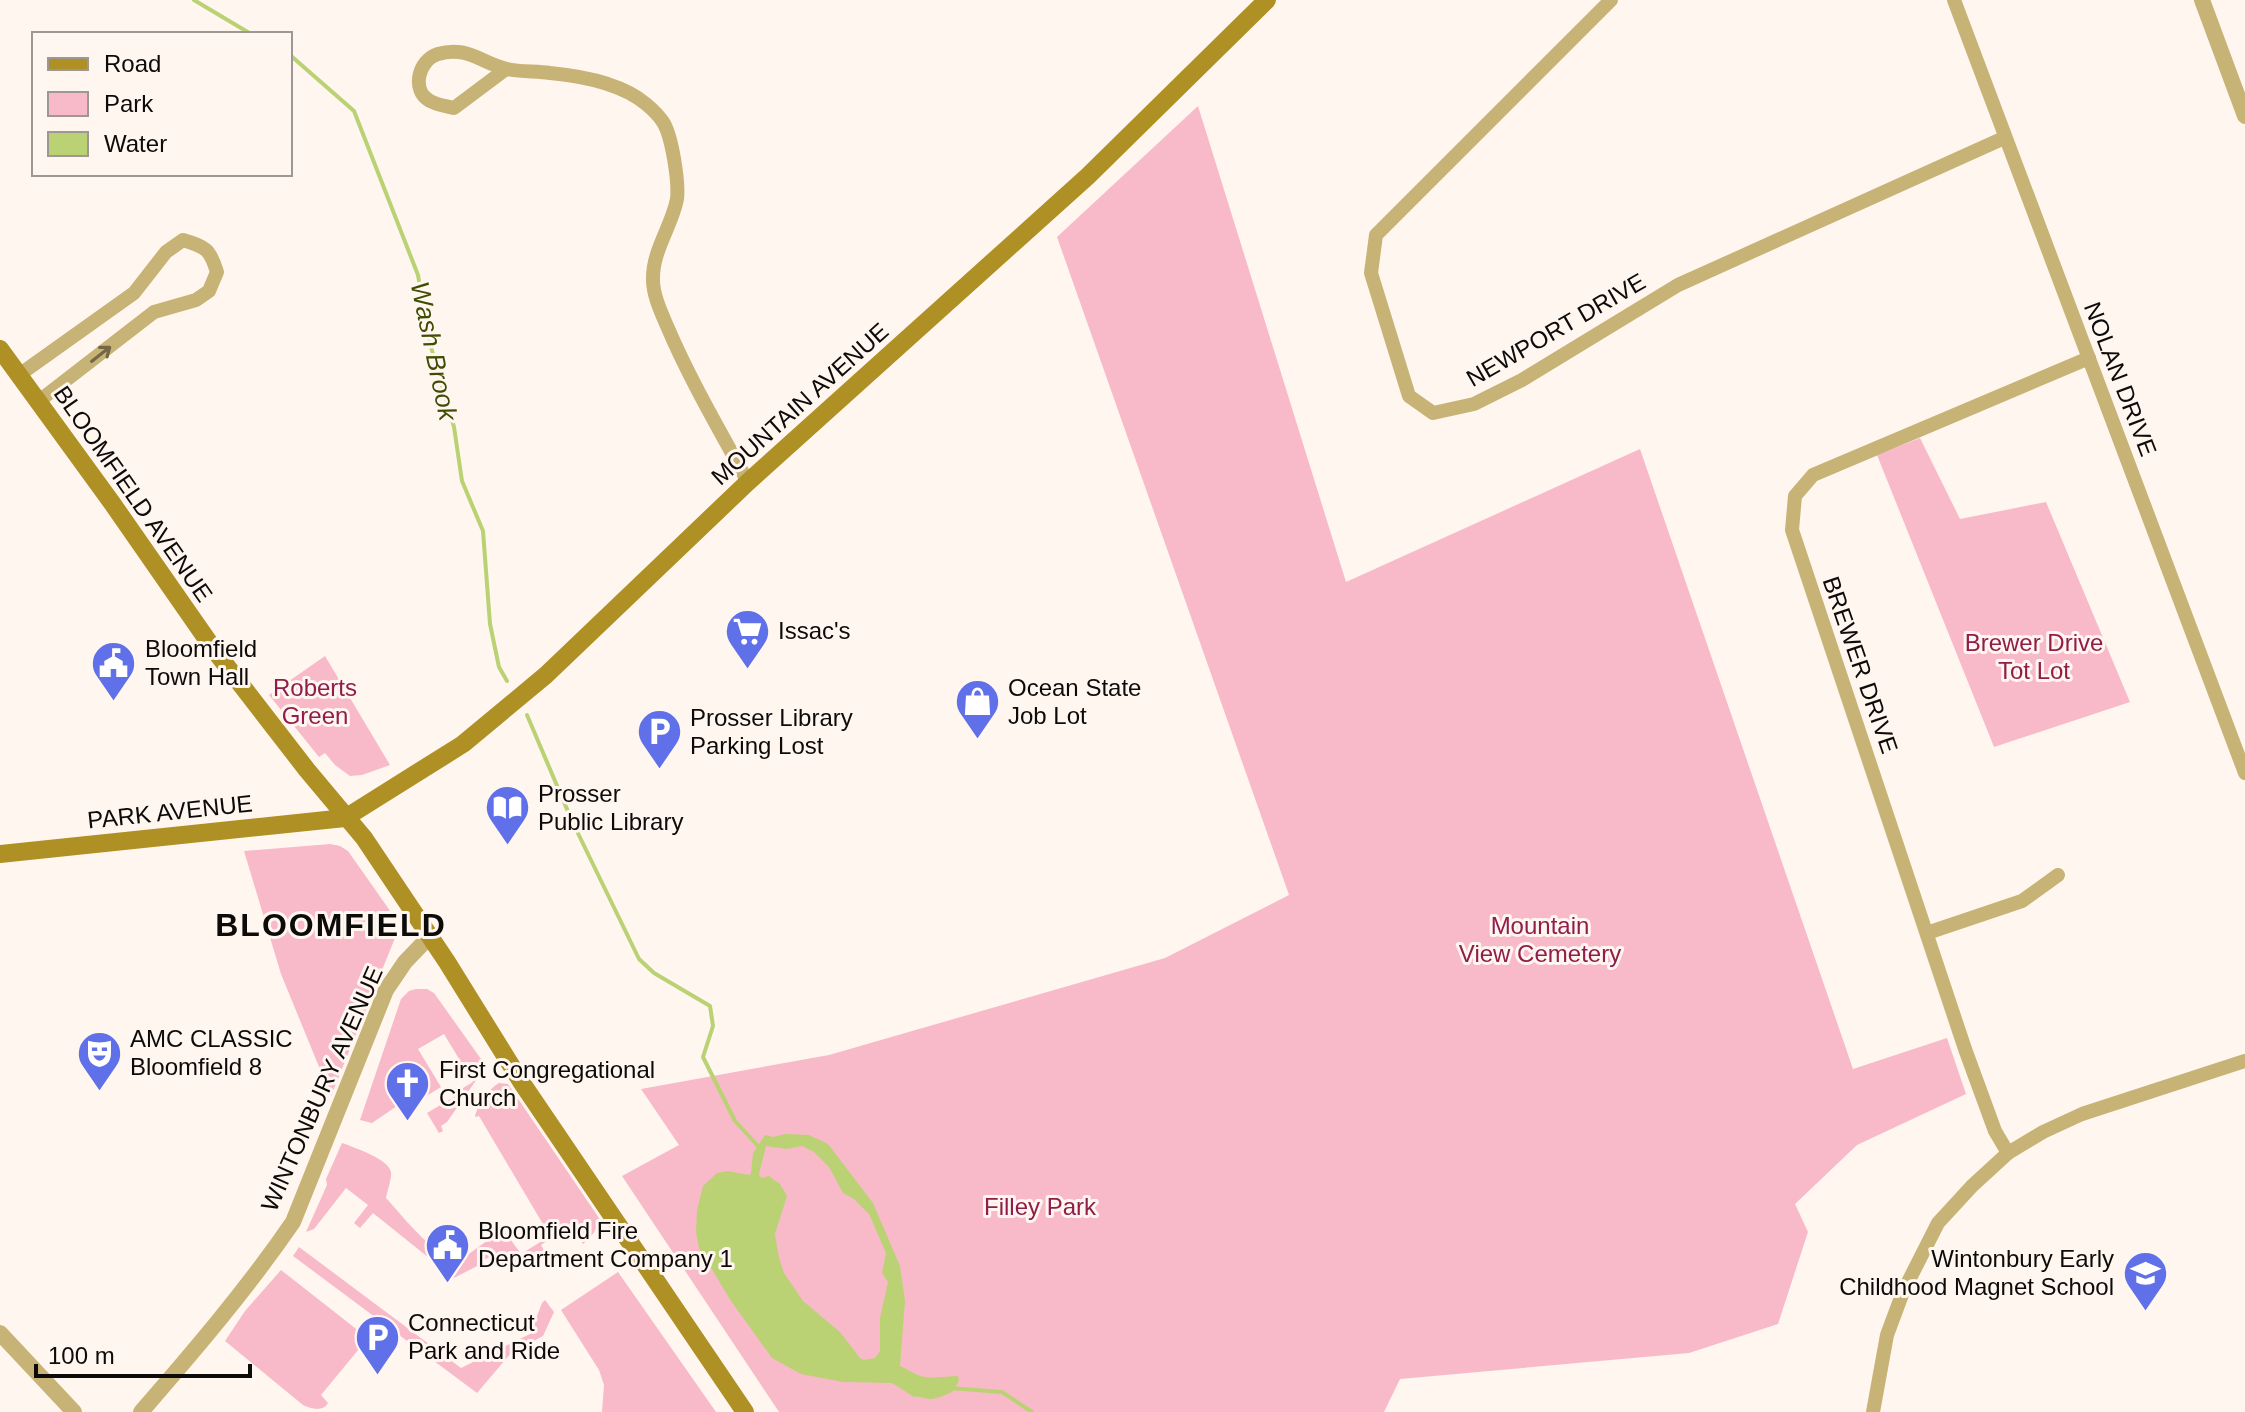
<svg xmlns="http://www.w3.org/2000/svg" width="2245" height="1412" viewBox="0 0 2245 1412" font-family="Helvetica,sans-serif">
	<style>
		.green { fill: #f8bac9 }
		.water { fill: #bad274; fill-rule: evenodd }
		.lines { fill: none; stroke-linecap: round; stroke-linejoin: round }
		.stream { stroke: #bad274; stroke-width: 4 }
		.minor { stroke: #c8b377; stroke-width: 14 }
		.tertiary { stroke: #c8b377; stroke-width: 16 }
		.secondary { stroke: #af9024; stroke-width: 18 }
		.oneway { stroke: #746746 }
		.labels { text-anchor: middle; stroke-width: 6; stroke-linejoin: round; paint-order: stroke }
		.street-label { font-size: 24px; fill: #0d0b09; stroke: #fff6f0 }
		.poi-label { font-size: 24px; fill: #0d0b09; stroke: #fff6f0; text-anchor: start }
		.park-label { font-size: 24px; fill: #901d4b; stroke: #fff6f0 }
		.water-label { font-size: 26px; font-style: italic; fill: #3f4d04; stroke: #fff6f0 }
		.district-label { font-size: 32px; font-weight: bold; letter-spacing: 2px; fill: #0d0b09; stroke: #fff6f0 }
	</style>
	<rect width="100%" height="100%" fill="#fff6f0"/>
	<g class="green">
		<path d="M1198 106 1346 582 1640 449 1853 1069 1947 1038 1966 1094 1857 1145 1795 1204 1808 1232 1778 1324 1689 1353 1400 1379 1384 1412H779L622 1176 679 1145 641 1089 829 1055 1165 958 1289 895 1057 237Z"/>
		<path d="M1920 438 1960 519 2046 502 2130 702 1994 747 1877 455Z"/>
		<path d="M325 656 390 765 362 775 350 776 335 765 325 753 319 757 269 695Z"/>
		<path d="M330 844 340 846 348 851 393 915 396 922 395 938 331 1096 281 974 244 851Z"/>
		<path d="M416 989H427L434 993 486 1066 447 1122 441 1126 443 1131 439 1133 427 1113 454 1097 453 1094 473 1082 444 1034 418 1049 441 1087 418 1101 407 1084 390 1094 397 1106 372 1123 360 1120 401 999 409 991Z"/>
		<path d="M499 1083 508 1084 597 1215 600 1220C596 1230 592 1237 583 1244L570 1225 541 1245 548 1257 541 1262 502 1266 495 1254 484 1260 487 1267 482 1269 479 1265 454 1278 373 1213 360 1228 354 1223 368 1205 346 1188 314 1229 306 1232 327 1185 326 1179 342 1143C353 1147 389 1159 391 1172 392 1179 387 1191 386 1198 403 1216 437 1262 462 1259L503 1229 521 1254 550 1236 479 1116 475 1117C477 1106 488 1089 499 1083Z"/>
		<path d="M299 1247 461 1368 530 1334 542 1303 545 1300 554 1312 543 1336 511 1353 477 1393 293 1256Z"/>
		<path d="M281 1270 369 1339C372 1344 373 1350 369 1354L359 1349 321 1395 328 1403C323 1412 311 1409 303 1405L225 1341 245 1311Z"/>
		<path d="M618 1272 716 1412H602L604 1385 599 1370 561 1310Z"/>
	</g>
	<path class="water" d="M785 1134 809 1135 828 1144 873 1203 900 1266 905 1301 900 1366C906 1368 912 1373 918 1375 930 1380 946 1376 958 1376L959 1381 952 1392C945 1395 937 1399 931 1399 924 1399 921 1396 914 1397L892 1383 843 1382 801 1374 772 1358 731 1301 699 1248 696 1232 697 1210 703 1186 717 1173 728 1171 749 1175 751 1173 753 1153 765 1135 773 1137ZM766 1146 786 1149 802 1146 814 1152 829 1167 843 1193 854 1199 869 1214 886 1253 882 1273 888 1282 880 1318V1351L875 1358 864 1360 860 1358 840 1332 803 1301 784 1273 779 1258 775 1234 787 1196 780 1184 769 1176 761 1178 759 1174Z"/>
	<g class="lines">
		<g class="stream">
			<path d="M194 0 251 34"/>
			<path d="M290 55 354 111 418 275 429 340 454 427 462 481 483 531 490 624 499 667 507 681"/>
			<path d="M527 715 572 821 639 959 654 973 710 1006 713 1026 703 1057 735 1121 758 1146"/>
			<path d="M950 1388 1002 1392 1032 1412"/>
		</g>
		<g class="minor">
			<path d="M1611 0 1376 235 1371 273 1409 396 1433 413 1474 404 1522 380 1678 285 2004 138"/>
			<path d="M1954 0 2245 773"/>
			<path d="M506 69 454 108C447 106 437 105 430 101 411 91 418 60 438 54 467 45 483 64 507 69 521 72 536 71 550 73 582 76 621 83 646 104 652 109 659 116 663 122 672 136 679 182 677 199 672 226 652 251 653 280 653 295 661 312 667 326 690 380 720 431 748 482"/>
			<path d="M19 375 134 293 166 252 183 240C206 247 210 249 217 272L209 291 196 300 154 312 39 401"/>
			<path d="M1927 933 2022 901 2058 875"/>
			<path d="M2008 1153 1995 1131 1965 1049 1792 530 1795 496 1813 475 2089 358"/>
			<path d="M1873 1412 1887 1335 1903 1292 1938 1223 1972 1186 2008 1153 2043 1132 2082 1114 2245 1061"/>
		</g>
		<g class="tertiary">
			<path d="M2202 0 2245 116"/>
			<path d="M0 1333 74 1412"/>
			<path d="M141 1412C194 1351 247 1289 293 1222L386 990 405 962 429 937"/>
		</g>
		<g class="secondary">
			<path d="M0 349 112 503 215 651 307 770 364 838 447 962 522 1083 745 1412"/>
			<path d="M0 854 345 818 463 744 546 675 748 482 1088 176 1267 0"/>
		</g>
	</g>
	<defs><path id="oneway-shaft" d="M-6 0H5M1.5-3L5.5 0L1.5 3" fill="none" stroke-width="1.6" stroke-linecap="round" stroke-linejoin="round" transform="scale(2)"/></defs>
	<use class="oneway" href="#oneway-shaft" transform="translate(101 354) rotate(-38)"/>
	<defs>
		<symbol id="supermarket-pin" viewBox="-11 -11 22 30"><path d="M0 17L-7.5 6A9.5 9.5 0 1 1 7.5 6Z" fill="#5f70e8" stroke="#fff6f0"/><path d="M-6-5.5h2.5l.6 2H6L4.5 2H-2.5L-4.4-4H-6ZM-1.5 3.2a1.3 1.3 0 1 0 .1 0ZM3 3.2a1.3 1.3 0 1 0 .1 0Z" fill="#fff"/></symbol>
		<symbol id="civic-pin" viewBox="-11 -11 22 30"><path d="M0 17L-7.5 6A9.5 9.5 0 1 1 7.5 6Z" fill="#5f70e8" stroke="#fff6f0"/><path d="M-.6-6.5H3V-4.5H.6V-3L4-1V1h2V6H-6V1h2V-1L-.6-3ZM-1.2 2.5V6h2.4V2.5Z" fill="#fff"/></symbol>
		<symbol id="shop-pin" viewBox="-11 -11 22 30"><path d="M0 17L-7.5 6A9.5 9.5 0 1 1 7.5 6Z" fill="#5f70e8" stroke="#fff6f0"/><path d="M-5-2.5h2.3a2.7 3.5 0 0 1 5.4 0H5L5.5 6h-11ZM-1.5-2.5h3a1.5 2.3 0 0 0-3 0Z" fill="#fff"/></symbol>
		<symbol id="parking-pin" viewBox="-11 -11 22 30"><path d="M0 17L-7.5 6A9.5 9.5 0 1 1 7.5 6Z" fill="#5f70e8" stroke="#fff6f0"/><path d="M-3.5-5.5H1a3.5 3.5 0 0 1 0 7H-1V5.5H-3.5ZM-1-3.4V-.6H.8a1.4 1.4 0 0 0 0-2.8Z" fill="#fff"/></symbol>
		<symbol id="library-pin" viewBox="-11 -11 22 30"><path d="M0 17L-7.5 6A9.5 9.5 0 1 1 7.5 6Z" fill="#5f70e8" stroke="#fff6f0"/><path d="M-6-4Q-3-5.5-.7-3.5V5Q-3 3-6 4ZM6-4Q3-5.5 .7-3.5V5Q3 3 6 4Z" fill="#fff"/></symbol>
		<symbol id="theatre-pin" viewBox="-11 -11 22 30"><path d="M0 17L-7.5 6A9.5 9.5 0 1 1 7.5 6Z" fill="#5f70e8" stroke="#fff6f0"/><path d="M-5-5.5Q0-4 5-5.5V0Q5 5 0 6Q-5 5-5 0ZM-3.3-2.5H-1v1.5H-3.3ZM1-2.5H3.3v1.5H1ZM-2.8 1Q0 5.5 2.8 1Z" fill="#fff"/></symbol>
		<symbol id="church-pin" viewBox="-11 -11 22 30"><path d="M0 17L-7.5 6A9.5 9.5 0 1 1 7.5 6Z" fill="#5f70e8" stroke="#fff6f0"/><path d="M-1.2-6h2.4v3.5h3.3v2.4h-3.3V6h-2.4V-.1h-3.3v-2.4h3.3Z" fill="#fff"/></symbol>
		<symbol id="school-pin" viewBox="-11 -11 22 30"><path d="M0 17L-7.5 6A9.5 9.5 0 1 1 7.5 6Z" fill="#5f70e8" stroke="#fff6f0"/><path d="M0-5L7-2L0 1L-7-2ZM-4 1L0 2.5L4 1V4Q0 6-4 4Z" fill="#fff"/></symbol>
	</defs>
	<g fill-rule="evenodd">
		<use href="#supermarket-pin" x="722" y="606" width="51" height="69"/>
		<use href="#civic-pin" x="88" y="638" width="51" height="69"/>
		<use href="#shop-pin" x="952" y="676" width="51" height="69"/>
		<use href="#parking-pin" x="634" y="706" width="51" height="69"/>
		<use href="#library-pin" x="482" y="782" width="51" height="69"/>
		<use href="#theatre-pin" x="74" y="1028" width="51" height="69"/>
		<use href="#church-pin" x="382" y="1058" width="51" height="69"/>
		<use href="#civic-pin" x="422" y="1220" width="51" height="69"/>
		<use href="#school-pin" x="2120" y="1248" width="51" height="69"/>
		<use href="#parking-pin" x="352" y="1312" width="51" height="69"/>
	</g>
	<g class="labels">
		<g class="street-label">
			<text transform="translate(1556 330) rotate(-30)" y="8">NEWPORT DRIVE</text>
			<text transform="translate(2120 379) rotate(69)" y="8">NOLAN DRIVE</text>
			<text transform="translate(800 404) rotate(-42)" y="8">MOUNTAIN AVENUE</text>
			<text transform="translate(133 494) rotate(55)" y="8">BLOOMFIELD AVENUE</text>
			<text transform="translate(1860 665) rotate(71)" y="8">BREWER DRIVE</text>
			<text transform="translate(170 812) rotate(-6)" y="8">PARK AVENUE</text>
			<text transform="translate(322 1089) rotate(-66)" y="8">WINTONBURY AVENUE</text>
		</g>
		<g class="poi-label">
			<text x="778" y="639">Issac's</text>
			<text x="145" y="657">Bloomfield<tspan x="145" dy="28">Town Hall</tspan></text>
			<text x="1008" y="696">Ocean State<tspan x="1008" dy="28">Job Lot</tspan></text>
			<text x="690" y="726">Prosser Library<tspan x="690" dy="28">Parking Lost</tspan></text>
			<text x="538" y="802">Prosser<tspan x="538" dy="28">Public Library</tspan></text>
			<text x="130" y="1047">AMC CLASSIC<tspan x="130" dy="28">Bloomfield 8</tspan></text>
			<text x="439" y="1078">First Congregational<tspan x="439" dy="28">Church</tspan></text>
			<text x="478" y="1239">Bloomfield Fire<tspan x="478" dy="28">Department Company 1</tspan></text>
			<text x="2114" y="1267" text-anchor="end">Wintonbury Early<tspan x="2114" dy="28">Childhood Magnet School</tspan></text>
			<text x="408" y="1331">Connecticut<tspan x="408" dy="28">Park and Ride</tspan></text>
		</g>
		<g class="park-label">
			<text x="2034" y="651">Brewer Drive<tspan x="2034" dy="28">Tot Lot</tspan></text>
			<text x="315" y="696">Roberts<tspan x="315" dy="28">Green</tspan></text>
			<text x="1540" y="934">Mountain<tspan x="1540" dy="28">View Cemetery</tspan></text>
			<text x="1040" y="1215">Filley Park</text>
		</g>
		<g class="water-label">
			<text transform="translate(434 351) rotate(78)" y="9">Wash Brook</text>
		</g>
		<g class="district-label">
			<text x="331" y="936">BLOOMFIELD</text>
		</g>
	</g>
	<rect x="32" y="32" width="260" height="144" fill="#fff6f0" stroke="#9e9894" stroke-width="2"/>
	<rect x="48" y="58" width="40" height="12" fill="#af9024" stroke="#9e9894" stroke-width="2"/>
	<text x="104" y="72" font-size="24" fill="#0d0b09">Road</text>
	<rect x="48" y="92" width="40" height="24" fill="#f8bac9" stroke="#9e9894" stroke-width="2"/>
	<text x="104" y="112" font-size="24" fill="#0d0b09">Park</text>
	<rect x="48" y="132" width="40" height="24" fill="#bad274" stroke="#9e9894" stroke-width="2"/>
	<text x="104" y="152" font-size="24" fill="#0d0b09">Water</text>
	<path d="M36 1364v12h214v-12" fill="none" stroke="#0d0b09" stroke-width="4"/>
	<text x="48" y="1364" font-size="24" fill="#0d0b09" stroke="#fff6f0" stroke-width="6" paint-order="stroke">100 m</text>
</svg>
